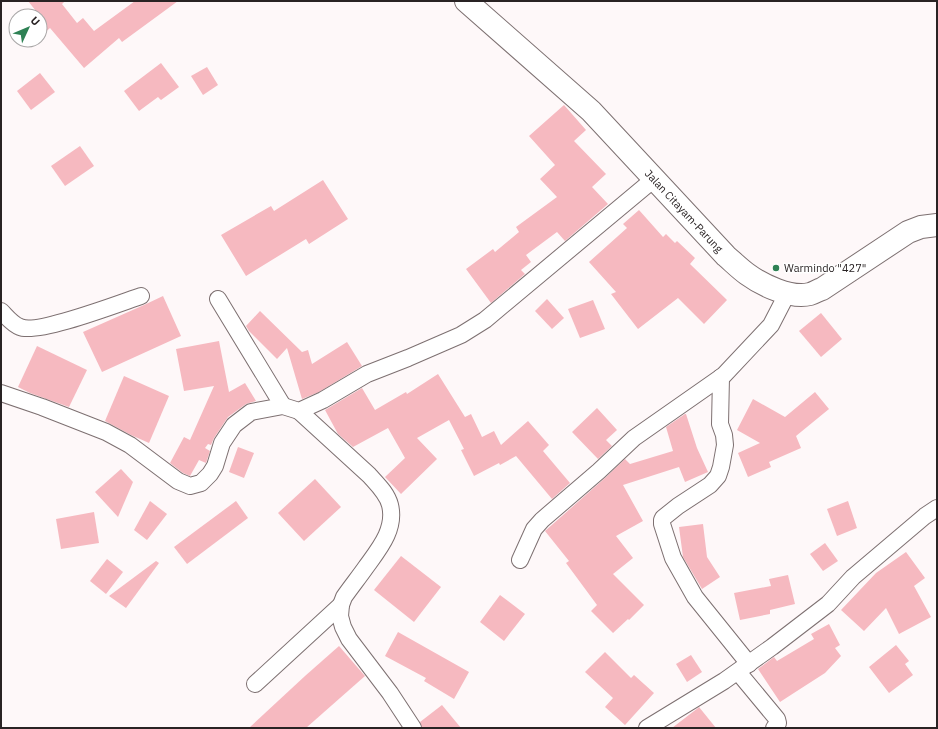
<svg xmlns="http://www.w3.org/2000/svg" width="938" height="729" viewBox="0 0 938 729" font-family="'IBM Plex Sans',sans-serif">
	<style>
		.building { fill: #f6b9c0 }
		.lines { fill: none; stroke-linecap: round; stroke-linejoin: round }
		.street-casing { stroke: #7d7071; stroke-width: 18 }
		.secondary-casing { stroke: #7d7071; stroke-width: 24 }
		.street { stroke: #fff; stroke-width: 16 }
		.secondary { stroke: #fff; stroke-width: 22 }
		.poi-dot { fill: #2e8154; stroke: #fff; stroke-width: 1.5 }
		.labels { text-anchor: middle; stroke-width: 3; stroke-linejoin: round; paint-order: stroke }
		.street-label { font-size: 11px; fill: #292324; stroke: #fff }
		.poi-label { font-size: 11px; fill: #292324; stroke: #fff; text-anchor: start }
	</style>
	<rect width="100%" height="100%" fill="#fef8f9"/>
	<g class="building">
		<path d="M28 1H65L62 4 77 23 83 18 94 31 135 1H178L122 42 119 38 84 68 50 28 40 37V16Z"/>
		<path d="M161 63 179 87 161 100 158 97 139 111 124 91Z"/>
		<path d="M207 67 218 85 203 95 191 76Z"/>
		<path d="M40 73 55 92 31 110 17 91Z"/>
		<path d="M564 105 586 130 574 141 606 174 592 187 608 204 565 241 557 232 526 255 531 262 521 270 525 274 491 303 466 269 493 249 495 252 519 232 516 227 557 197 540 179 555 165 529 136Z"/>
		<path d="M80 146 94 166 65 186 51 166Z"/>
		<path d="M323 180 348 219 309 244 306 239 246 276 221 235 271 206 274 211Z"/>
		<path d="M639 210 663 237 666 234 675 243 677 241 695 258 690 264 727 300 704 324 678 298 638 329 611 294 616 292 589 262 627 228 623 224Z"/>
		<path d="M163 296 181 336 102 372 83 332 144 305Z"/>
		<path d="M547 299 564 318 552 329 535 311Z"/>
		<path d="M593 300 605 329 580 338 568 309Z"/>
		<path d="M260 311 302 352 308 350 312 364 347 342 362 366 319 392 302 399 287 348 277 359 249 331 246 326Z"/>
		<path d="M821 313 842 339 821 357 799 331Z"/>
		<path d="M219 341 229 392 245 383 256 401 246 404 228 417 214 438 211 445 208 444 205 448 210 451 206 463 199 460 190 476 183 473 170 463 184 437 190 440 214 386 184 391 176 349Z"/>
		<path d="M37 346 87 370 69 407 30 393 18 387Z"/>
		<path d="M438 374 465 417 471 414 482 437 494 431 501 445 528 421 549 445 543 451 570 483 552 499 516 456 500 465 499 463 474 476 461 450 464 449 449 420 417 438 437 459 401 494 385 477 405 458 388 428 353 447 338 434 325 410 362 388 375 410 406 392 407 394Z"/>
		<path d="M124 376 169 396 149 443 131 435 105 421Z"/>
		<path d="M815 392 829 409 796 436 801 448 769 462 771 467 748 477 738 453 760 443 737 430 753 399 785 417Z"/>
		<path d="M597 408 617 430 606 440 612 446 598 459 572 432Z"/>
		<path d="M685 414H686L697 448 708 472 685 482 679 467 623 485 643 521 616 536 633 558 613 574 644 605 629 620 628 619 613 633 591 611 597 605 566 563 569 561 545 531 605 478 625 459 630 464 673 451 666 427Z"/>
		<path d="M238 447 254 453 244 478 229 472Z"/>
		<path d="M121 469 133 482 118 517 95 492Z"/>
		<path d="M315 479 341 507 304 541 278 513Z"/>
		<path d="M150 501 167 514 147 540 134 530Z"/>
		<path d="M236 501 248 518 187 564 174 547Z"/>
		<path d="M848 501 857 528 837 536 827 509Z"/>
		<path d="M94 512 99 543 61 549 56 519Z"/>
		<path d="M703 524 707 557 720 577 702 589 683 557 679 527Z"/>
		<path d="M825 543 838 561 823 571 810 554Z"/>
		<path d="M906 552 925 578 914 586 931 617 899 634 886 608 864 631 841 610 876 573Z"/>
		<path d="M401 556 441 587 414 622 374 590Z"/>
		<path d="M107 559 123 572 106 594 90 581Z"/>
		<path d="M156 561 159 563 126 608 109 596Z"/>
		<path d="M788 575 795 604 770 610V614L740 620 734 593 771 586 769 579Z"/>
		<path d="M500 595 525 614 504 641 480 622Z"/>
		<path d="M829 624 840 645 835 648 841 656 825 673 797 691 780 702 758 669 774 657 777 661 814 639 811 634Z"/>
		<path d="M398 632 469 672 454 699 424 681 426 678 385 656Z"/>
		<path d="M896 645 909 661 905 664 913 675 889 693 869 667Z"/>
		<path d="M339 646 365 676 306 728H249L305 676Z"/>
		<path d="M605 652 631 678 634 675 654 693 625 725 605 707 613 698 585 672Z"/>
		<path d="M691 655 702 672 687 682 676 664Z"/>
		<path d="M442 705 461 728H422L420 722Z"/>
		<path d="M699 707 716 728H672L698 708Z"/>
	</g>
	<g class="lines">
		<defs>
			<g id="street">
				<path d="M218 299 283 406"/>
				<path d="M1 311C7 317 12 324 20 327 37 335 120 303 141 296"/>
				<path d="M721 377 720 424 724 435 725 445 721 467 718 476 710 485 678 506 663 518 662 520V524L673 558 695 597 749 664"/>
				<path d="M1 393 42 407 106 432 130 445 178 481 190 486 201 483 210 474 215 466 222 443 234 425 251 412 283 406 299 411 323 400 367 374 408 358 461 335 485 320 654 179"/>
				<path d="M299 411 369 475C377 484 387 493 390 505 396 529 379 549 366 567 359 577 351 587 344 597L341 605 340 616 343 627 349 639 390 693 413 728"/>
				<path d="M520 560 534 529 542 520 599 471 634 438 724 375 771 325 787 294"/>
				<path d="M738 672 777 719 778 723 774 728"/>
				<path d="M255 684 341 605"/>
				<path d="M647 728 724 681 772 647 828 604 853 577 925 516 937 508"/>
			</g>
			<path id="secondary" d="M466 1 591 111 726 256C733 262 740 269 747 274 762 285 791 299 810 294 814 293 818 290 822 289L908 232 921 227 937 225"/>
		</defs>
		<use href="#street" class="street-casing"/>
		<use href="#secondary" class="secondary-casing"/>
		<use href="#street" class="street"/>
		<use href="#secondary" class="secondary"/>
	</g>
	<circle class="poi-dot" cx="776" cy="268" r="4"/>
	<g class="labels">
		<g class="street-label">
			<text transform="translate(684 211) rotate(47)" y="4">Jalan Citayam-Parung</text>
		</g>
		<g class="poi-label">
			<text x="784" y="272">Warmindo "427"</text>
		</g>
	</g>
	<rect width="938" height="729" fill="none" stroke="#292324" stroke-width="4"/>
	<g transform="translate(28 28) rotate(46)"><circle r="19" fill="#ffffff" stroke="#a9a7a7"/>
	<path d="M0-3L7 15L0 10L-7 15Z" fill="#2e8154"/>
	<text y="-6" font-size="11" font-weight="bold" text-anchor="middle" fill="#292324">U</text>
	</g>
</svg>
